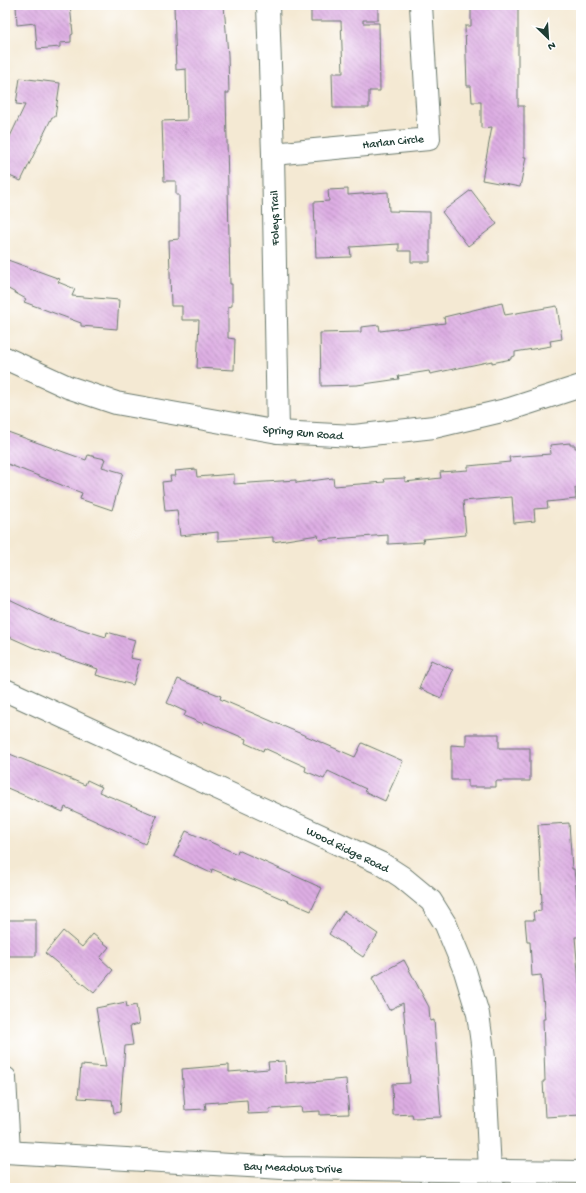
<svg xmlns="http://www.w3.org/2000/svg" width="586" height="1193" viewBox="0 0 586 1193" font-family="'Gochi Hand',sans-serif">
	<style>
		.building { fill: url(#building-back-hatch) }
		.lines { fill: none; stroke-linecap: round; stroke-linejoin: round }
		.minor-casing { stroke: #6a796c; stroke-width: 24 }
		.minor { stroke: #fff; stroke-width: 22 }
		.labels { text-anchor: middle; stroke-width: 4; stroke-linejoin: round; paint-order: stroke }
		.street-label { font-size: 12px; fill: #1f3d34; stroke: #fff }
	</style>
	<defs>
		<pattern id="building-back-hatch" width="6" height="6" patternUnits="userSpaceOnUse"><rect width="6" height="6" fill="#ddade3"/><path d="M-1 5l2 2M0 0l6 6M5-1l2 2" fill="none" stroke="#b38eb9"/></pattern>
	</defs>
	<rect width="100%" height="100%" fill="#fff"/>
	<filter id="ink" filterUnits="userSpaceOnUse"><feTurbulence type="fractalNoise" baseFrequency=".025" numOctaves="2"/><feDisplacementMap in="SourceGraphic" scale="8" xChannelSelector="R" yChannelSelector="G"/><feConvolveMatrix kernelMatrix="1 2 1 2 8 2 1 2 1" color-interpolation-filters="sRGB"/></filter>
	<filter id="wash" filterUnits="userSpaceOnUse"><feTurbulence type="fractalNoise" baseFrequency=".012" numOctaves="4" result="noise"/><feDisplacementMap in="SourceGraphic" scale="16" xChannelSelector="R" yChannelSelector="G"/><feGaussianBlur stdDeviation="0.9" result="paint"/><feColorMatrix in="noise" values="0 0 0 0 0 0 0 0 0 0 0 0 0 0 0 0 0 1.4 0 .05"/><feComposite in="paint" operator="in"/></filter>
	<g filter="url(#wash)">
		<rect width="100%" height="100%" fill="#f4e9d3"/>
		<g id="blocks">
			<g class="building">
				<path d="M16 5H70L73 34 71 35V42L60 43V47L37 49 35 23 17 25Z"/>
				<path d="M174 5H224L228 55 229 93H226L230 284H232V306L228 307V338L235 339 234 370 197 368 199 320H182V306H171L169 240 179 239V195H176V181H164L162 121 187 120 186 69 176 70Z"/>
				<path d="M311 5H378V20H363V23H379L380 91H369V108H333L332 73H343L341 21H311Z"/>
				<path d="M471 5H518V106H524V157H526L520 187 482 180 492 127 481 128V102H472L471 86H467L465 26H471Z"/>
				<path d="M20 78 60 83 55 117H52L21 181 5 174V147L25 105 16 104Z"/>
				<path d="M348 189V195L388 192 389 211 430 212V262H411V251H399V244L350 247 351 257 316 258 314 202 329 201 328 190Z"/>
				<path d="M471 190 497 224 468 246 442 212Z"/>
				<path d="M5 259 60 279 58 282 75 289 72 296 119 300 117 329 81 326V323L24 302 26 299 5 287Z"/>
				<path d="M502 303 505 315 557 306 562 339 550 341 551 346 515 352V356L511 357V359L492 363V361L430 374 429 371 398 376 399 379 357 385 321 386 320 333 361 332V327L379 325 380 331 445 323 444 317Z"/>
				<path d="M5 431 86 460 88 455 105 459 102 467 123 473 112 510 80 499 82 493 5 463Z"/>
				<path d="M570 443V445H575V448H581V487L575 488 576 499 547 502 548 508 534 509 535 521 514 523 512 497 463 501 466 535 423 539 424 542 388 544V535L319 540 318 535 273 542V537L218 541V532L180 536 177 510 165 511 162 482 171 481 170 476H176L175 471 196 469 197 477 234 474V484L296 480V483L333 478 334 486 385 482 384 479 405 478V482L441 478 440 472 468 470V466L510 462 509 457 551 454 550 445Z"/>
				<path d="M5 598 49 619 106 637 107 632 135 640 130 658 140 660 133 685 96 675 98 669 32 647 5 635Z"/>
				<path d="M431 660 453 670 441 698 419 688Z"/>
				<path d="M178 679 221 696 220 699 355 757 362 743 403 761 385 801 364 791 366 789 328 771 324 779 305 771 306 767 264 748 263 751 245 743 246 739 204 721 203 724 184 716 186 712 167 703Z"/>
				<path d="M466 734H499V748H530V781H496V787H468V780H451V745L466 746Z"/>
				<path d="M5 752 85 785 87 780 102 787 99 792 157 816 145 844 65 807 63 812 5 787Z"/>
				<path d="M569 823 572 869H574L581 937H575L579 983 581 982V1115L545 1117 543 1081H545L543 1019H545L541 975 532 976 530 942H527L525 920H534L533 912 541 911V903L542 902 538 825Z"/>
				<path d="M186 831 237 854 238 850 322 888 311 911 212 869 211 873 174 856Z"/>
				<path d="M344 911 378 934 363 957 329 934Z"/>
				<path d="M7 920H36V956H5V922H7Z"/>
				<path d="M63 931 82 947 93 934 109 947 100 958 113 970 94 993 45 953Z"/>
				<path d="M404 960 429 1007 430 1021 434 1020 441 1117 413 1118 412 1114 393 1115 392 1084 410 1083 403 1003 389 1010 372 978Z"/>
				<path d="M126 1002 127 1007 136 1005 139 1024 130 1026 133 1045 125 1046 120 1112 114 1113 112 1100 78 1098 81 1065 106 1067 96 1008Z"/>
				<path d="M285 1061 286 1084 346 1079 349 1114 320 1115V1111L302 1112 301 1107 269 1109 270 1113 248 1114 247 1100 205 1103 206 1109 185 1110 182 1069 229 1065V1072L269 1069 268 1062Z"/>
			</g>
		</g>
	</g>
	<g filter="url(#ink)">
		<use href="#blocks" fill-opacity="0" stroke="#6a796c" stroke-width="1"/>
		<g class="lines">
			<defs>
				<g id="minor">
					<path d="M268 5 273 154 278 432"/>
					<path d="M273 154 429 139 421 5"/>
					<path d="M5 358 68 387 116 403 278 432 354 436 434 427 510 409 581 386"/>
					<path d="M5 690 382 864 402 877 431 901 446 925 465 971 478 1014 484 1058 490 1170"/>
					<path d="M5 1078 9 1152"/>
					<path d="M5 1152 282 1168 581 1172"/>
				</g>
			</defs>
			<use href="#minor" class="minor-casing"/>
			<use href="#minor" class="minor"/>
		</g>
	</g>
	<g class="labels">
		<g class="street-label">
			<text transform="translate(393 141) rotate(-6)" y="4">Harlan Circle</text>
			<text transform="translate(274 218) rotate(-91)" y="4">Foleys Trail</text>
			<text transform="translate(303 432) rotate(5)" y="4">Spring Run Road</text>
			<text transform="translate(348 849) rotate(26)" y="4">Wood Ridge Road</text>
			<text transform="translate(293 1167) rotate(2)" y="4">Bay Meadows Drive</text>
		</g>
	</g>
	<rect width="586" height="1193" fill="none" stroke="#fff" stroke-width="20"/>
	<g transform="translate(548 38) rotate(155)" stroke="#ffffff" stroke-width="3" paint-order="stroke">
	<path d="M0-3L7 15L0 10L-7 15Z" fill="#1f3d34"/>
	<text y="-6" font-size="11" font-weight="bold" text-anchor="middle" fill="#1f3d34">N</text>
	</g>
</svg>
